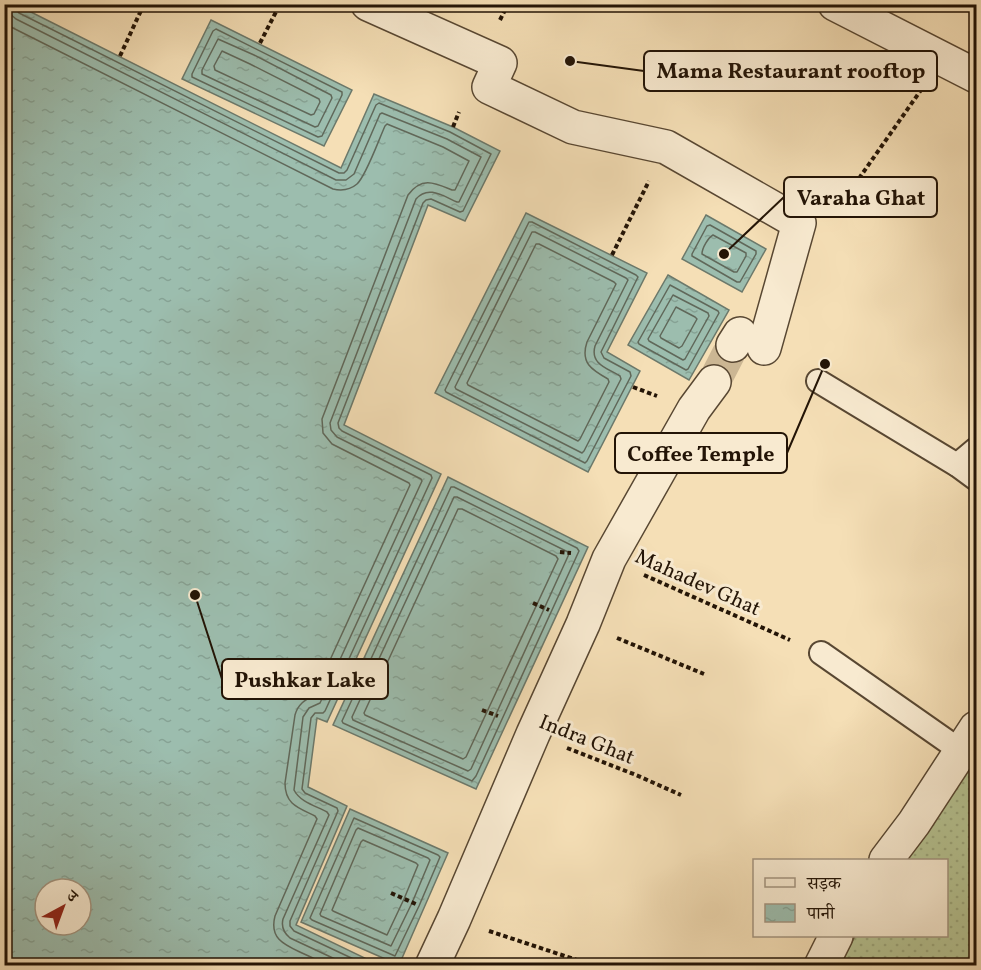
<svg xmlns="http://www.w3.org/2000/svg" width="981" height="970" viewBox="0 0 981 970" font-family="Vollkorn,'Noto Serif Devanagari',serif">
	<style>
		.grass { fill: url(#grass-dots); stroke: #6c6c4c; stroke-width: 1.5 }
		.water { fill: url(#water-ripples); stroke: #6c796b; stroke-width: 1.5; fill-rule: evenodd }
		.lines { fill: none; stroke-linecap: round; stroke-linejoin: round }
		.shore { stroke: #60685a; stroke-width: 1.5 }
		.pedestrian-tunnel { stroke: #cbb693; stroke-width: 33; stroke-dasharray: 33 16; stroke-linecap: butt }
		.service-casing { stroke: #584732; stroke-width: 26 }
		.pedestrian-casing { stroke: #584732; stroke-width: 36 }
		.minor-casing { stroke: #584732; stroke-width: 36 }
		.path { stroke: #231406; stroke-width: 4; stroke-dasharray: 4.5 3; stroke-linecap: butt }
		.service { stroke: #f8ead0; stroke-width: 22 }
		.pedestrian { stroke: #f8ead0; stroke-width: 33 }
		.minor { stroke: #f8ead0; stroke-width: 33 }
		.labels { text-anchor: middle; stroke-width: 6; stroke-linejoin: round; paint-order: stroke }
		.street-label { font-size: 21px; fill: #231406; stroke: #f8ead0 }
		.leader { fill: none; stroke: #231406; stroke-width: 2 }
		.callout-dot { fill: #231406; stroke: #f8ead0; stroke-width: 2 }
		.callout { fill: #f8ead0; stroke: #231406; stroke-width: 2 }
		.callout-label { font-size: 22px; text-anchor: middle; font-weight: bold; fill: #231406 }
	</style>
	<defs>
		<pattern id="grass-dots" width="8" height="8" patternUnits="userSpaceOnUse" patternTransform="scale(1.5)"><rect width="8" height="8" fill="#b6c392"/><path d="M2 2h.1M6 6h.1" fill="none" stroke="#9ca77c" stroke-width="1.8" stroke-linecap="round"/></pattern>
		<pattern id="water-ripples" width="26" height="14" patternUnits="userSpaceOnUse" patternTransform="scale(1.5)"><rect width="26" height="14" fill="#9cbdae"/><path d="M2 4q2-2 4 0t4 0M15 11q2-2 4 0t4 0" fill="none" stroke="#86a294"/></pattern>
	</defs>
	<rect width="100%" height="100%" fill="#f5dfb6"/>
	<filter id="stains"><feTurbulence type="fractalNoise" baseFrequency=".00333" numOctaves="4"/><feColorMatrix values="0 0 0 0 .2 0 0 0 0 .09 0 0 0 0 .02 0 0 0 .5 -.17"/></filter>
	<radialGradient id="worn" r=".72"><stop offset=".6" stop-color="#630" stop-opacity="0"/><stop offset="1" stop-color="#630" stop-opacity=".3"/></radialGradient>
	<path class="grass" d="M976 758V965L840 966 855 936H946V860H906Z"/>
	<g class="water">
		<path d="M17 5 341 168 374 94 453 127 500 151 465 221 428 205 344 425 441 474 327 722 317 718 308 787 347 806 296 925 371 961 369 965H5L4 5ZM45 889H81V925H45Z"/>
		<path d="M211 20 352 90 324 146 182 79Z"/>
		<path d="M526 213 647 273 607 352 640 371 588 472 435 393Z"/>
		<path d="M706 215 766 249 742 292 682 259Z"/>
		<path d="M668 275 729 310 689 380 628 345Z"/>
		<path d="M448 477 588 547 476 789 333 725Z"/>
		<path d="M350 809 448 853 399 965 301 922Z"/>
	</g>
	<g class="lines">
		<g class="shore">
			<path d="M8 4 9 13 16 19 336 180H346L354 174 380 114 382 113 447 139 481 157 459 202H457C443 196 428 185 416 199L330 423 331 430 337 437 421 479 422 481 320 703 309 708 303 717 294 790C300 802 316 806 327 812L329 815 283 919C281 927 284 933 290 938L350 966"/>
			<path d="M16 4V9L19 13 339 173H344L347 170 376 105 379 103 450 132 491 154 463 211 460 212 431 199 426 200 423 203 338 423 339 428 342 431 431 475 432 478 325 711 323 713H315L311 718 302 789 305 793 337 808 338 811 290 921V926L294 931 362 963 364 966"/>
			<path d="M4 21 11 27 333 189C342 191 350 190 357 184 366 176 379 139 385 126L387 124 443 147 469 161 455 190H452C435 183 422 176 408 195L322 419 323 433 332 444 409 483 410 485 314 695C305 700 298 704 295 715L285 783C285 805 299 808 315 816L317 819 275 916C269 939 285 945 302 953 311 957 320 961 328 966"/>
			<path d="M216 29 342 92V95L322 136 318 137 192 77V74L213 31Z"/>
			<path d="M218 39 254 55 331 95 332 98 318 126 315 127 202 74V70Z"/>
			<path d="M222 51 250 64 319 99 320 102 314 114 311 115 215 70 214 66Z"/>
			<path d="M529 222H532L636 275 638 277 601 352 604 358 630 372 631 376 587 461 585 463 446 392 445 390Z"/>
			<path d="M710 225 756 251V254L740 282H737L692 256V254L707 226Z"/>
			<path d="M532 232H535L626 278 628 280 595 346C590 364 607 368 620 376L621 379 584 451 582 453 456 389 455 387Z"/>
			<path d="M713 235 746 253V256L737 272H734L702 254C702 248 708 238 713 235Z"/>
			<path d="M536 244H539L614 282 616 284 587 342C580 363 592 370 608 379L609 382 580 439 578 441 468 385 467 383Z"/>
			<path d="M670 285 718 311 719 313 688 369 686 370 639 344 638 342Z"/>
			<path d="M673 295 708 313 709 316 685 359 683 360 649 341 648 339Z"/>
			<path d="M676 307 695 317 697 319 682 346 679 348 661 338 660 336Z"/>
			<path d="M451 487H454L577 548 579 551 476 776 472 781 343 723 342 721Z"/>
			<path d="M454 497H457L568 552 569 554 471 769 468 771 353 720 352 717Z"/>
			<path d="M458 509H462L556 556 558 559 466 757 463 759 365 715 364 713Z"/>
			<path d="M354 818 438 855 440 857 419 906 395 956 312 920 310 918Z"/>
			<path d="M358 828 428 858 430 860 412 903 391 946 321 916 320 914 356 830Z"/>
			<path d="M363 840 416 863 418 865 404 899 387 935 333 911 332 910 361 842Z"/>
		</g>
		<path class="pedestrian-tunnel" d="M714 382 733 345"/>
		<defs>
			<g id="service">
				<path d="M818 381 957 465 976 479"/>
				<path d="M957 465 976 449"/>
				<path d="M821 653 961 751"/>
			</g>
			<g id="pedestrian">
				<path d="M368 4 500 63 489 87 573 127 666 147 799 223 764 348"/>
				<path d="M733 345 740 334"/>
				<path d="M432 966 454 919 533 734 583 624 609 559 694 409 714 382"/>
			</g>
			<g id="minor">
				<path d="M835 4 976 76"/>
				<path d="M886 860 914 823 976 728"/>
				<path d="M821 966 836 936"/>
			</g>
		</defs>
		<use href="#service" class="service-casing"/>
		<use href="#pedestrian" class="pedestrian-casing"/>
		<use href="#minor" class="minor-casing"/>
		<g class="path">
			<path d="M29 11 31 4"/>
			<path d="M500 20 508 4"/>
			<path d="M260 43 280 4"/>
			<path d="M120 56 144 4"/>
			<path d="M453 127 459 112"/>
			<path d="M829 201 860 177 921 90"/>
			<path d="M612 255 649 181"/>
			<path d="M633 387 657 396"/>
			<path d="M560 552 571 553"/>
			<path d="M644 575 790 640"/>
			<path d="M533 603 549 610"/>
			<path d="M617 638 704 674"/>
			<path d="M482 710 498 716"/>
			<path d="M567 748 636 775 681 795"/>
			<path d="M391 893 418 905"/>
			<path d="M489 931 586 963"/>
		</g>
		<use href="#service" class="service"/>
		<use href="#pedestrian" class="pedestrian"/>
		<use href="#minor" class="minor"/>
	</g>
	<g class="labels">
		<g class="street-label">
			<text transform="translate(698 582) rotate(24)" y="7">Mahadev Ghat</text>
			<text transform="translate(587 739) rotate(22)" y="7">Indra Ghat</text>
		</g>
	</g>
	<path class="leader" d="M570 61L644 71M724 254L784 197M825 364L787 453M195 595L222 679"/>
	<g class="callout-dot">
		<circle cx="570" cy="61" r="6"/>
		<circle cx="724" cy="254" r="6"/>
		<circle cx="825" cy="364" r="6"/>
		<circle cx="195" cy="595" r="6"/>
	</g>
	<g class="callout">
		<rect x="644" y="51" width="293" height="40" rx="6"/>
		<rect x="784" y="177" width="153" height="40" rx="6"/>
		<rect x="615" y="433" width="172" height="40" rx="6"/>
		<rect x="222" y="659" width="166" height="40" rx="6"/>
	</g>
	<g class="callout-label">
		<text x="791" y="78">Mama Restaurant rooftop</text>
		<text x="861" y="205">Varaha Ghat</text>
		<text x="701" y="461">Coffee Temple</text>
		<text x="305" y="687">Pushkar Lake</text>
	</g>
	<rect width="981" height="970" fill="none" stroke="#f5dfb6" stroke-width="24"/>
	<rect x="6" y="6" width="969" height="958" fill="none" stroke="#231406" stroke-width="3"/>
	<rect x="12" y="12" width="957" height="946" fill="none" stroke="#231406" stroke-width="1.5"/>
	<rect x="753" y="859" width="195" height="78" fill="#f8ead0" stroke="#a3947f" stroke-width="1.5"/>
	<rect x="765" y="878" width="30" height="9" fill="#f8ead0" stroke="#a3947f" stroke-width="1.5"/>
	<text x="807" y="889" font-size="18" fill="#231406">सड़क</text>
	<rect x="765" y="904" width="30" height="18" fill="url(#water-ripples)" stroke="#a3947f" stroke-width="1.5"/>
	<text x="807" y="919" font-size="18" fill="#231406">पानी</text>
	<g transform="translate(63 907) rotate(41)"><circle r="28" fill="#f8ead0" stroke="#a3947f" stroke-width="1.5"/>
	<path d="M0-4.5L10 22L0 15L-10 22Z" fill="#8f2418"/>
	<text y="-9" font-size="16" font-weight="bold" text-anchor="middle" fill="#231406">उ</text>
	</g>
	<rect width="100%" height="100%" filter="url(#stains)"/>
	<rect width="100%" height="100%" fill="url(#worn)"/>
</svg>
